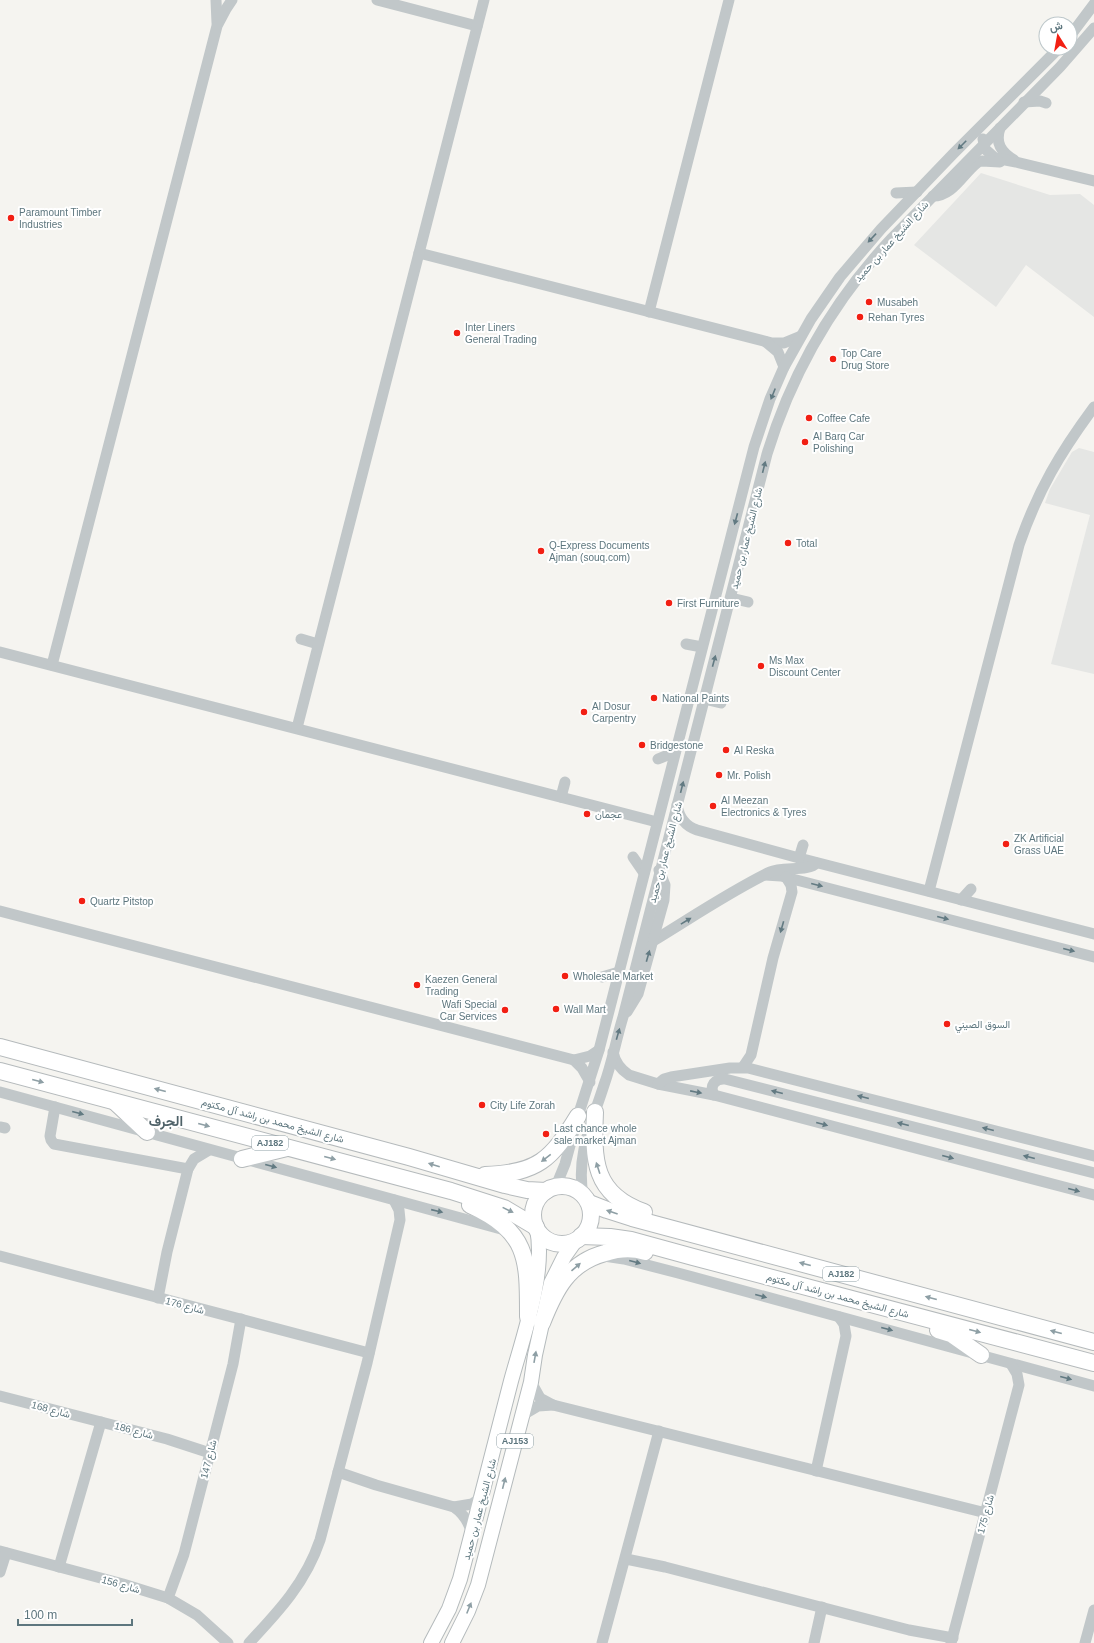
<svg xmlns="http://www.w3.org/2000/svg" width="1094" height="1643" viewBox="0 0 1094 1643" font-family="Helvetica,Vazirmatn,sans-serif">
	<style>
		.built { fill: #e5e6e4 }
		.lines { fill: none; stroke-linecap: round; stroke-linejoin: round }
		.major-casing { stroke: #b4babc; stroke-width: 16 }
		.highway-casing { stroke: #b5babc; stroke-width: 18 }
		.minor { stroke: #c1c7c9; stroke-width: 11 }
		.major { stroke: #fff; stroke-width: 14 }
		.highway { stroke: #fff; stroke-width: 16 }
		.oneway { fill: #627a82 }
		.oneway2 { fill: #8e9fa5 }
		.poi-dot { fill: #f21f13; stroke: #fff; stroke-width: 1.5 }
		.labels { text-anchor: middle; stroke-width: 4; stroke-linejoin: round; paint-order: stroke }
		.shield { fill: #fff; stroke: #8e9fa5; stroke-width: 1 }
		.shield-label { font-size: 9px; font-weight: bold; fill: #5d767e }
		.poi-label { font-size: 10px; fill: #5d767e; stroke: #fff; text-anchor: start }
		.street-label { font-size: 10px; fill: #5d767e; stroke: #fff }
		.district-label { font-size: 14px; font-weight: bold; fill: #4f6268; stroke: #fff }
	</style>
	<rect width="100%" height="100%" fill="#f5f4f0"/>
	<g class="built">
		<path d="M981 173 1050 195 1080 194 1094 205V317L1026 265 996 307 914 245Z"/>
		<path d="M1079 448 1094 452V674L1051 664 1090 515 1045 503 1050 489 1072 452Z"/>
	</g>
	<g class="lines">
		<defs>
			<g id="major">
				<path d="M431 1643 449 1609 460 1579C477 1513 494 1447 511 1381 523 1337 546 1274 537 1229"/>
				<path d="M452 1643 468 1611 478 1585 531 1382 535 1355 551 1283 564 1257 576 1240"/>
			</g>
			<g id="highway">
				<path d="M0 1047 409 1157 505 1185 527 1190 546 1191"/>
				<path d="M0 1071 451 1191 504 1208 536 1227"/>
				<path d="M116 1103 147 1132"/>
				<path d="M595 1112C593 1160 593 1194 644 1212"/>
				<path d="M242 1159 287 1148"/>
				<path d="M485 1175C538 1173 551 1160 578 1116"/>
				<circle cx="562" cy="1215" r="29"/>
				<path d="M589 1203 607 1210 632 1218 1094 1342"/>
				<path d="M470 1205C529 1232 528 1259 528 1317"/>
				<path d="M581 1236 610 1237 631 1240 693 1257 1094 1363"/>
				<path d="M542 1323C555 1290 568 1263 605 1253 618 1249 633 1248 645 1252"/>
				<path d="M938 1330 951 1334 981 1355"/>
			</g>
		</defs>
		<use href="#major" class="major-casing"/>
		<use href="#highway" class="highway-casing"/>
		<g class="minor">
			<path d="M216 0 217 23"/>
			<path d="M377 0 477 26"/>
			<path d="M1070 36 1094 4"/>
			<path d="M1024 102 1040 101 1046 103"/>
			<path d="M1000 128C995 143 1001 152 1014 160"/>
			<path d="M983 139 985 149 995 158 1016 162 1094 181"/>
			<path d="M896 193 917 192"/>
			<path d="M933 196C953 196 963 173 978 162L982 161 1000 162"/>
			<path d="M419 253 772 343H784L801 336"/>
			<path d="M649 312 729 0"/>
			<path d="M766 342 778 352 784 367"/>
			<path d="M731 598 748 602"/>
			<path d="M301 639 318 644"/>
			<path d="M686 644 702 647"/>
			<path d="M0 652 657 822"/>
			<path d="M52 665 217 26 226 9 232 0"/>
			<path d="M704 699 721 703"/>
			<path d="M297 728 484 0"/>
			<path d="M658 759 675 752"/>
			<path d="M561 797 565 782"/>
			<path d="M677 805C679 818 685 826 697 830L799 858 1094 934"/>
			<path d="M633 857 644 873"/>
			<path d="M799 858 803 845"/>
			<path d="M765 875 781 876 1094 957"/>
			<path d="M929 891 1019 545C1038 490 1060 453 1094 407"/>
			<path d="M961 900 971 889"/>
			<path d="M0 911 574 1060 590 1056 599 1050"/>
			<path d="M653 941C691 918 729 892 770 872 782 866 809 872 816 863"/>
			<path d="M602 977 619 972"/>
			<path d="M627 1012 638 994 664 900 665 885 659 870"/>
			<path d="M613 1052C615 1062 620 1069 629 1075L658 1084 714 1095 1094 1195"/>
			<path d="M574 1060 582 1068 590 1082"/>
			<path d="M743 1067 751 1055 773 958 792 892 791 885 786 877"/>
			<path d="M658 1084 664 1079 671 1077 730 1068H748L1094 1156"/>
			<path d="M0 1092 501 1229"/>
			<path d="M714 1095C709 1086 715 1078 725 1079L1094 1173"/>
			<path d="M55 1107 50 1136 51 1140 54 1144 188 1169"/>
			<path d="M0 1127 5 1128"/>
			<path d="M556 1186 565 1164 578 1116 599 1050 754 447 770 399 784 367 811 319 840 277 881 229 953 154 1059 48"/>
			<path d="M583 1195C576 1154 592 1123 604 1085 612 1063 616 1040 623 1017L767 454C792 372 834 300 892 238L1060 67 1094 28"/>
			<path d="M0 1256 369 1353"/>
			<path d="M604 1256 624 1259 678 1273 1094 1386"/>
			<path d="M158 1298 167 1252 188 1169 194 1159 209 1150"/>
			<path d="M531 1382 540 1398 553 1405 986 1513"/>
			<path d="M0 1396 167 1439 210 1453"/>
			<path d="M521 1416 538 1406 553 1405"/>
			<path d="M816 1471 846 1336 844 1324 839 1317"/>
			<path d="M338 1472 376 1485 454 1507 472 1504 482 1497"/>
			<path d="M454 1507C464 1514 469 1522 472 1534"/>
			<path d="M0 1551 123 1584 168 1598 197 1615 228 1643"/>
			<path d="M626 1559 665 1567 909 1630 953 1638"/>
			<path d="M59 1567 101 1422"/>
			<path d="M0 1572 6 1553"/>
			<path d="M168 1598 184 1554 233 1364 241 1319"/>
			<path d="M249 1643C279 1611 306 1582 320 1540L367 1363 400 1220 399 1210 394 1200"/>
			<path d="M602 1643 659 1431"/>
			<path d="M814 1643 822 1607"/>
			<path d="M951 1643 1019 1385 1017 1374 1011 1364"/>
			<path d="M1085 1643 1094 1610"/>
		</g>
		<use href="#major" class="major"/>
		<use href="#highway" class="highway"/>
	</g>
	<defs><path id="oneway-solid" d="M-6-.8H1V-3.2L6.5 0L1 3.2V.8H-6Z"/></defs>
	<g class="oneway">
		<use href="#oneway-solid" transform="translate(962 145) rotate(135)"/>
		<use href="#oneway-solid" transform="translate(872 238) rotate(133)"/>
		<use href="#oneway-solid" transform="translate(773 394) rotate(112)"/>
		<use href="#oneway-solid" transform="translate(764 467) rotate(-76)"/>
		<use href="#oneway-solid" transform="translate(736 519) rotate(105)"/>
		<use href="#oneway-solid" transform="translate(714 661) rotate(-75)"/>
		<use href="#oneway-solid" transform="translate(682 787) rotate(-76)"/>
		<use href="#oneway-solid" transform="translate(817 885) rotate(14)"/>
		<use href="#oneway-solid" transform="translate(943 918) rotate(14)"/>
		<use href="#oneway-solid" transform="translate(686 921) rotate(-31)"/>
		<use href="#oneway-solid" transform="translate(782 927) rotate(106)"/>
		<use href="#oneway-solid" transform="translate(1069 950) rotate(14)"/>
		<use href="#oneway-solid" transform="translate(648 956) rotate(-74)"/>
		<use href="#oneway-solid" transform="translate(618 1034) rotate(-74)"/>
		<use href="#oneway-solid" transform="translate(696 1092) rotate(11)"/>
		<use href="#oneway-solid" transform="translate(777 1092) rotate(-166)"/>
		<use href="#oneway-solid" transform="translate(863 1097) rotate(-166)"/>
		<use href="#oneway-solid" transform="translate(78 1113) rotate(15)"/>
		<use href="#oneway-solid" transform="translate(822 1124) rotate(15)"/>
		<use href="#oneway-solid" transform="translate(903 1124) rotate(-166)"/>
		<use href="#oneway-solid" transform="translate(988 1129) rotate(-166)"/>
		<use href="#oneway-solid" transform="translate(948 1157) rotate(15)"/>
		<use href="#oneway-solid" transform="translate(1029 1157) rotate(-166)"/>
		<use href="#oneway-solid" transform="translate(271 1166) rotate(15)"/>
		<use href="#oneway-solid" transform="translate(1074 1190) rotate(15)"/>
		<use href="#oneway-solid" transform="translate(437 1211) rotate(13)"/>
		<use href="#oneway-solid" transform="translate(635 1262) rotate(15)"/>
		<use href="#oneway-solid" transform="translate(761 1296) rotate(15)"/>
		<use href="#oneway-solid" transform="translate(887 1329) rotate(15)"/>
		<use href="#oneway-solid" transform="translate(1066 1378) rotate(15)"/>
	</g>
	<g class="oneway2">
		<use href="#oneway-solid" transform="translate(38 1081) rotate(15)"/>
		<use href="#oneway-solid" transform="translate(160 1090) rotate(-165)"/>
		<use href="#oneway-solid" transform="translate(204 1125) rotate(15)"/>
		<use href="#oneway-solid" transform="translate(330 1158) rotate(15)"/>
		<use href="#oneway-solid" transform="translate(546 1158) rotate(142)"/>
		<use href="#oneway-solid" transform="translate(434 1165) rotate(-163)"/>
		<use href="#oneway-solid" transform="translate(598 1168) rotate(-108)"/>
		<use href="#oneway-solid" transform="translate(508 1210) rotate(26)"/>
		<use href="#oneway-solid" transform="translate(612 1212) rotate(-161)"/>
		<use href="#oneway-solid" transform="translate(805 1264) rotate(-165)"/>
		<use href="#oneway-solid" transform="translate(576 1267) rotate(-41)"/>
		<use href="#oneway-solid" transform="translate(931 1298) rotate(-165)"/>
		<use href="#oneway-solid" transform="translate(975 1331) rotate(15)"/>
		<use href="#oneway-solid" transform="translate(1056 1332) rotate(-165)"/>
		<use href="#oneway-solid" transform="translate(535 1357) rotate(-80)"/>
		<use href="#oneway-solid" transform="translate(504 1483) rotate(-76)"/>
		<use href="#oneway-solid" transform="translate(469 1608) rotate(-68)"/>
	</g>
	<g class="poi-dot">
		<circle cx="11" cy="218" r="4"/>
		<circle cx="869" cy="302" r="4"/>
		<circle cx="860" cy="317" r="4"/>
		<circle cx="457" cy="333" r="4"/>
		<circle cx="833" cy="359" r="4"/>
		<circle cx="809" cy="418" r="4"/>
		<circle cx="805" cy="442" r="4"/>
		<circle cx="788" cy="543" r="4"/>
		<circle cx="541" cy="551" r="4"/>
		<circle cx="669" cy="603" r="4"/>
		<circle cx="761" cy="666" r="4"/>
		<circle cx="654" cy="698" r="4"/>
		<circle cx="584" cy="712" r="4"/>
		<circle cx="642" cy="745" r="4"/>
		<circle cx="726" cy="750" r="4"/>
		<circle cx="719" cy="775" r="4"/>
		<circle cx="713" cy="806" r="4"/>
		<circle cx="587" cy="814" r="4"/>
		<circle cx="1006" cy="844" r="4"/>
		<circle cx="82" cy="901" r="4"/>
		<circle cx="565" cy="976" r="4"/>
		<circle cx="417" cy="985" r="4"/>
		<circle cx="556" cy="1009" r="4"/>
		<circle cx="505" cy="1010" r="4"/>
		<circle cx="947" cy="1024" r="4"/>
		<circle cx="482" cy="1105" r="4"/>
		<circle cx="546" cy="1134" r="4"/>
	</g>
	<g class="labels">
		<g class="shield">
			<rect x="252" y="1136" width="36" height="14" rx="3"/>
			<rect x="823" y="1267" width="36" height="14" rx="3"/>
			<rect x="497" y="1434" width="36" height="14" rx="3"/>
		</g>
		<g class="shield-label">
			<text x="270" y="1146">AJ182</text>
			<text x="841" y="1277">AJ182</text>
			<text x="515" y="1444">AJ153</text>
		</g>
		<g class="poi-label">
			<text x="19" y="216">Paramount Timber<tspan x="19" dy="12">Industries</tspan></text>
			<text x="877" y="306">Musabeh</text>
			<text x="868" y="321">Rehan Tyres</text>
			<text x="465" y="331">Inter Liners<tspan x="465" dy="12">General Trading</tspan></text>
			<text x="841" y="357">Top Care<tspan x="841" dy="12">Drug Store</tspan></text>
			<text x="817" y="422">Coffee Cafe</text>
			<text x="813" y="440">Al Barq Car<tspan x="813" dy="12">Polishing</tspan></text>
			<text x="796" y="547">Total</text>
			<text x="549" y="549">Q-Express Documents<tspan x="549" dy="12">Ajman (souq.com)</tspan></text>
			<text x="677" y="607">First Furniture</text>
			<text x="769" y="664">Ms Max<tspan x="769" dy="12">Discount Center</tspan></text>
			<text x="662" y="702">National Paints</text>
			<text x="592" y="710">Al Dosur<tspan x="592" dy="12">Carpentry</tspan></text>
			<text x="650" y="749">Bridgestone</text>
			<text x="734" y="754">Al Reska</text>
			<text x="727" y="779">Mr. Polish</text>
			<text x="721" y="804">Al Meezan<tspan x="721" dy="12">Electronics &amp; Tyres</tspan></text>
			<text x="595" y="818">عجمان</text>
			<text x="1014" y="842">ZK Artificial<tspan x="1014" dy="12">Grass UAE</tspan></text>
			<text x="90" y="905">Quartz Pitstop</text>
			<text x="573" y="980">Wholesale Market</text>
			<text x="425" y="983">Kaezen General<tspan x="425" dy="12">Trading</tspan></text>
			<text x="497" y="1008" text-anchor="end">Wafi Special<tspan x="497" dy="12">Car Services</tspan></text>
			<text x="564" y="1013">Wall Mart</text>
			<text x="955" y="1028">السوق الصيني</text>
			<text x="490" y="1109">City Life Zorah</text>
			<text x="554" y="1132">Last chance whole<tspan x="554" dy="12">sale market Ajman</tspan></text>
		</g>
		<g class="street-label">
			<text transform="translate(891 241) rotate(-48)" y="4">شارع الشيخ عمار بن حميد</text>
			<text transform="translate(746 538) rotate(-76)" y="4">شارع الشيخ عمار بن حميد</text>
			<text transform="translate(665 852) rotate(-75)" y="4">شارع الشيخ عمار بن حميد</text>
			<text transform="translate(273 1120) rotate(15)" y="4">شارع الشيخ محمد بن راشد آل مكتوم</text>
			<text transform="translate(838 1295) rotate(15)" y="4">شارع الشيخ محمد بن راشد آل مكتوم</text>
			<text transform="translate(185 1305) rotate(15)" y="4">شارع 176</text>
			<text transform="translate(51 1409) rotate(15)" y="4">شارع 168</text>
			<text transform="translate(134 1430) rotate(15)" y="4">شارع 186</text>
			<text transform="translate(208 1459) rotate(-76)" y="4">شارع 147</text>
			<text transform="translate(479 1509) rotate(-75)" y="4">شارع الشيخ عمار بن حميد</text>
			<text transform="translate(985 1514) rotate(-75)" y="4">شارع 175</text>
			<text transform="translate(121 1584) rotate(16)" y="4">شارع 156</text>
		</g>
		<g class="district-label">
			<text x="166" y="1126">الجرف</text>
		</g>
	</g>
	<g transform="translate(1058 36) rotate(349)"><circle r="19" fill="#ffffff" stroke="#bec8cb"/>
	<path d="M0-3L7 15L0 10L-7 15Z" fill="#f21f13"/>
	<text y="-6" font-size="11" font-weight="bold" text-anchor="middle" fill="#5d767e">ش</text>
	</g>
	<path d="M18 1619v6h114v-6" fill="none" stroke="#5d767e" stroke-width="2"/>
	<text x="24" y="1619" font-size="12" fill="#5d767e" stroke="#ffffff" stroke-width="3" paint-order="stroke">100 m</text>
</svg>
